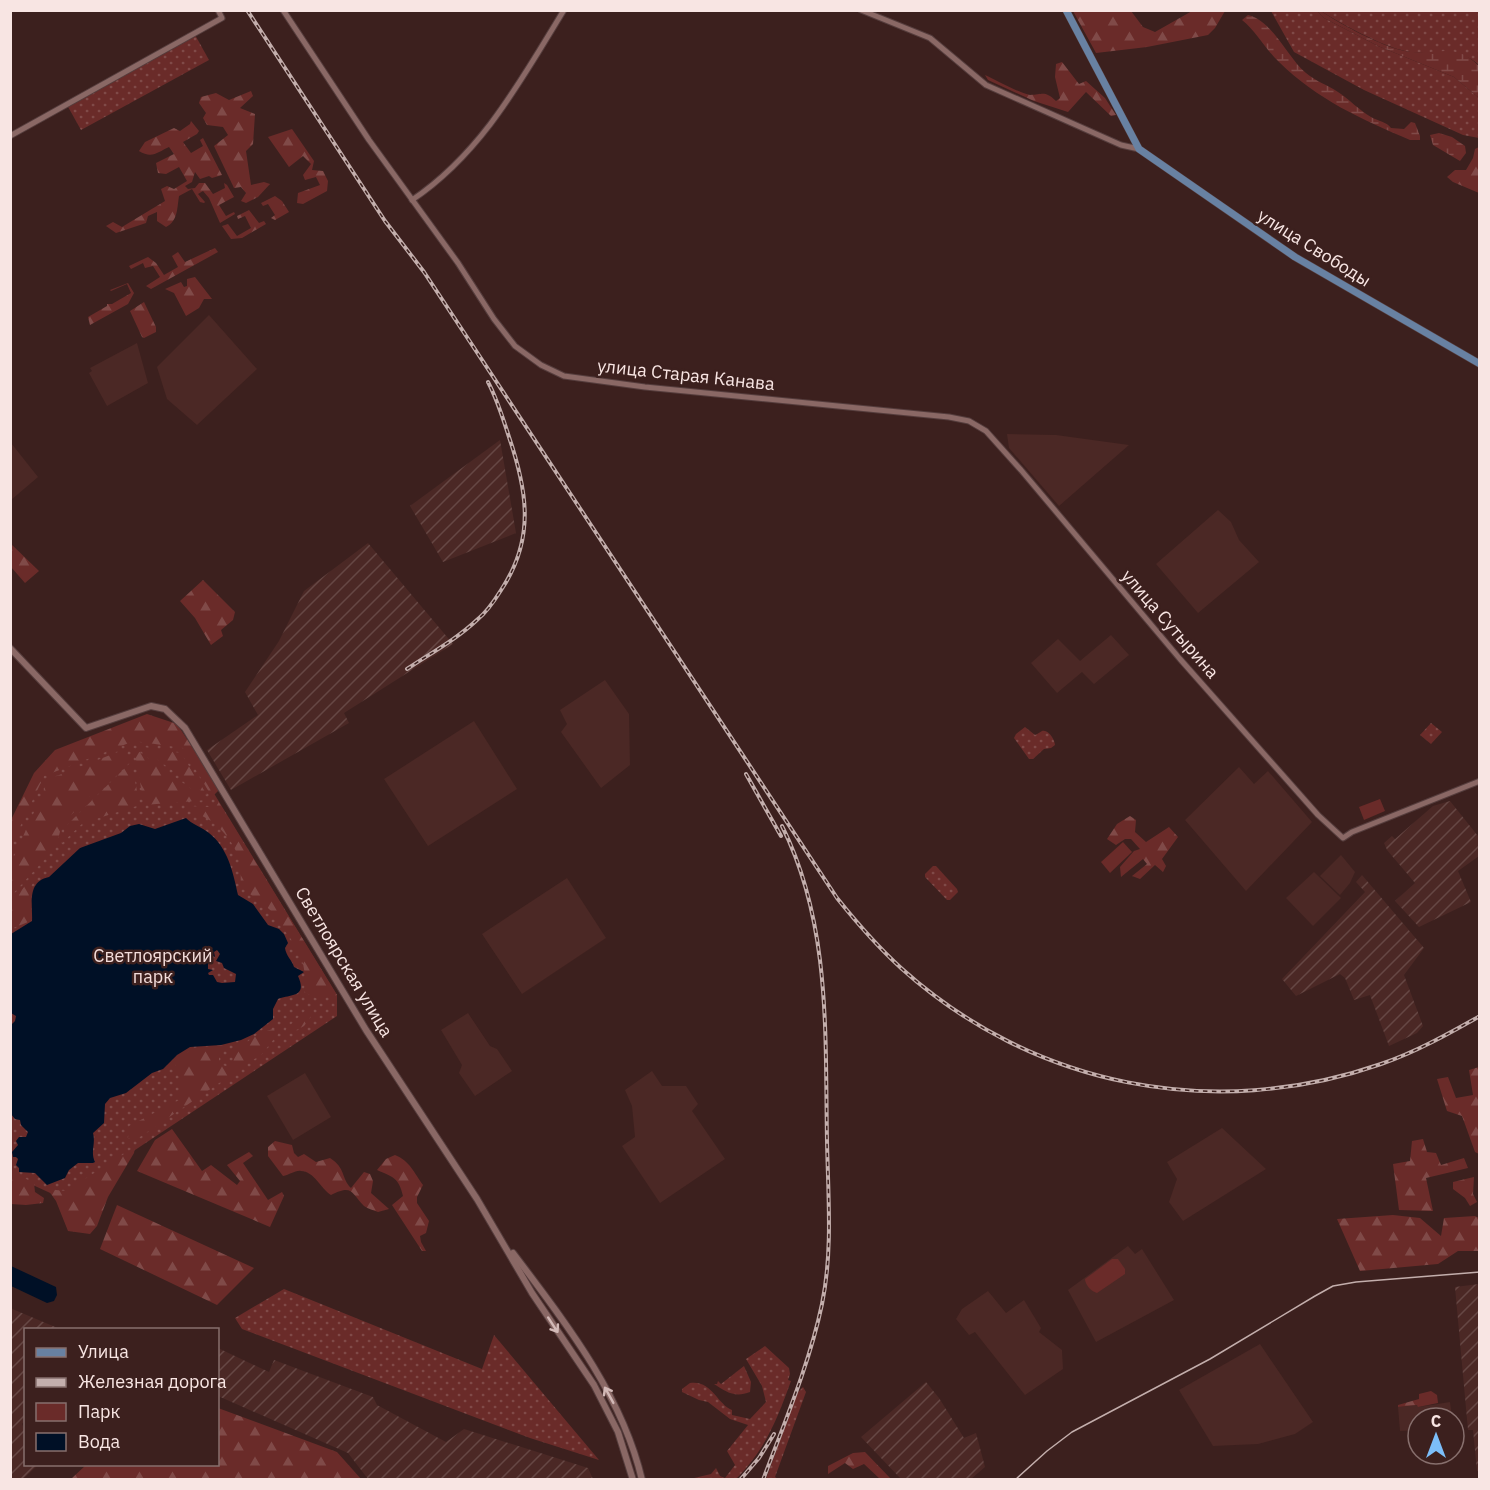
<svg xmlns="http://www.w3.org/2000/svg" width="1490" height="1490" viewBox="0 0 1490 1490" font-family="'IBM Plex Sans',sans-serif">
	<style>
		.built { fill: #4b2825 }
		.industrial { fill: url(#industrial-furrows) }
		.green { fill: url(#green-dots) }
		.forest { fill: url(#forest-firs) }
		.wetland { fill: url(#wetland-marsh) }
		.pitch { fill: #6a2b29 }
		.water { fill: #001026; fill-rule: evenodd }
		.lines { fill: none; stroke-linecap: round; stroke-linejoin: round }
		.tertiary-casing { stroke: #553d3d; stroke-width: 7 }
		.secondary-casing { stroke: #553d3d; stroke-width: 8 }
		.primary-casing { stroke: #553d3d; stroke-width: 8 }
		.tertiary { stroke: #8a6865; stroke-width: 5 }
		.secondary { stroke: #8a6865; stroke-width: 6 }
		.primary { stroke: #6881a2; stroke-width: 7 }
		.tram { stroke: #c3aeac; stroke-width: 1.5 }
		.rail-casing { stroke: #c3aeac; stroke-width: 4 }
		.rail { stroke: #3c201e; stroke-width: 1.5; stroke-dasharray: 4.5; stroke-linecap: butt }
		.oneway { stroke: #d2b9b7 }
		.labels { text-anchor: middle; stroke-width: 5; stroke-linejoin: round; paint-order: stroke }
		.street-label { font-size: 18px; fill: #f8e5e3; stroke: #3c201e }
		.park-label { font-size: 18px; fill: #f3dddb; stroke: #3c201e }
	</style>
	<defs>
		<pattern id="industrial-furrows" width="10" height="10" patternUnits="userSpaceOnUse" patternTransform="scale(1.5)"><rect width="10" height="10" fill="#4b2825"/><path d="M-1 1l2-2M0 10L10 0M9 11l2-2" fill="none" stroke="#664744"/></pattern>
		<pattern id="green-dots" width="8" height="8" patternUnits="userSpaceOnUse" patternTransform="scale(1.5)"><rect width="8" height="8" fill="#6a2b29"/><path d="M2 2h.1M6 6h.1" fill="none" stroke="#804a48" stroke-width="1.8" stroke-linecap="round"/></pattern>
		<pattern id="forest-firs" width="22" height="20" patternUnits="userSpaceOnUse" patternTransform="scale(1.5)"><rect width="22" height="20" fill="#6a2b29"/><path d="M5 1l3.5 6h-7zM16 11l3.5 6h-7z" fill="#804a48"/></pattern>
		<pattern id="wetland-marsh" width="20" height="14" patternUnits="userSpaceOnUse" patternTransform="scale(1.5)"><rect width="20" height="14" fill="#6a2b29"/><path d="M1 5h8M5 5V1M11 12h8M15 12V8" fill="none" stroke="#804a48"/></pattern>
	</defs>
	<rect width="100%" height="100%" fill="#3c201e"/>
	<g class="built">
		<path d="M209 315 257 369 197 425 167 399 157 367Z"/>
		<path d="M137 343 148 383 107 406 89 373 92 371 90 368Z"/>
		<path d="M1007 434 1056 435 1129 445 1059 506 1009 448Z"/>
		<path d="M11 443 38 477 11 500H10Z"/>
		<path d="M1218 510 1231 522 1239 540 1259 562 1198 613 1156 564Z"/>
		<path d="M1111 635 1129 655 1094 684 1082 672 1057 693 1031 663 1058 639 1080 661Z"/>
		<path d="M605 680 629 714 630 765 601 788 561 732 567 724 560 710Z"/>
		<path d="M474 721 517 789 428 846 384 779Z"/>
		<path d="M1239 767 1254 784 1268 771 1312 822 1246 891 1185 820Z"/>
		<path d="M1341 855 1355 872 1350 883 1340 895 1320 876Z"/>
		<path d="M1314 872 1341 898 1313 926 1286 898Z"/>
		<path d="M567 878 606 938 522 994 482 934Z"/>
		<path d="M468 1013 490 1046 497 1049 512 1071 475 1096 459 1073 462 1065 441 1030Z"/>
		<path d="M652 1071 662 1086H686L698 1104 692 1111 725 1159 660 1203 622 1146 635 1137 632 1106 625 1090Z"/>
		<path d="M305 1073 331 1117 293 1140 267 1096Z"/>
		<path d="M1222 1128 1266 1169 1183 1221 1169 1202 1177 1179 1167 1162Z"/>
		<path d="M1128 1246 1135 1254 1142 1249 1174 1300 1096 1342 1068 1290Z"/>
		<path d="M988 1291 1006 1313 1024 1300 1041 1328 1039 1332 1062 1350 1063 1369 1025 1395 975 1332 969 1335 956 1319 962 1309Z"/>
		<path d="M1260 1344 1313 1422 1295 1434 1258 1444 1213 1446 1179 1390Z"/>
		<path d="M1450 1402 1452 1418H1418V1430L1400 1431 1398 1407 1418 1405V1407Z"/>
	</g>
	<g class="industrial">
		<path d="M500 440 516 533 443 562 410 506Z"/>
		<path d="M368 543 453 644 344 713 349 723 231 790 207 750 258 715 245 692 279 641 304 591Z"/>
		<path d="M1450 801 1478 836 1479 844V856L1458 871 1471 902 1419 927 1395 901 1415 883 1387 850 1384 843 1392 836 1395 839 1433 806Z"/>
		<path d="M1362 875 1424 948 1404 975 1423 1026 1417 1033 1389 1046 1370 995 1354 1000 1345 978 1340 974 1296 996 1282 979 1365 892 1356 882Z"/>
		<path d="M1479 1284 1480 1471H1477L1473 1430H1468L1455 1287Z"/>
		<path d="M10 1308 60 1329 26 1330V1419L22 1424 25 1430 26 1464 38 1465 23 1479H11Z"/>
		<path d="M218 1348 269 1372 274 1360 373 1397 377 1405 446 1442 464 1429 588 1468 593 1479H368L348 1453 218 1396Z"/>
		<path d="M926 1382 939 1398 964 1438 976 1433 985 1467 971 1479H901L861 1437Z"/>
	</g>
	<g class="green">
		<path d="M1271 11H1317L1324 18 1378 46 1454 77 1479 98V138L1463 135 1364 90 1294 52Z"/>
		<path d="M1321 11H1479V65C1458 45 1431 57 1405 51 1382 46 1341 24 1321 11Z"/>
		<path d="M194 33 209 60 81 130 67 105Z"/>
		<path d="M171 723 337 995V1016L129 1154 59 1197 11 1175V835L40 772Z"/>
		<path d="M1431 723 1442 732 1431 744 1420 735Z"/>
		<path d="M1025 727 1035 735C1038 734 1040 732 1042 731 1049 729 1055 741 1055 745L1051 748 1044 749 1033 759H1029L1014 738 1016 734Z"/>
		<path d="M933 866H936L957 889 958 892 950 900H947L925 877V874Z"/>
		<path d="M284 1289 482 1369 494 1335 599 1460 530 1438 242 1329 235 1318Z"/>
		<path d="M765 1346 789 1368 790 1374 788 1380 791 1381C777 1420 765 1450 736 1479H690L711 1474 716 1468 720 1476 725 1478 735 1465 727 1451 748 1425 730 1419 708 1402 699 1400 682 1392V1389L690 1383C712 1380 717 1404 732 1410V1415L750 1419 766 1402 762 1386 746 1359Z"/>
		<path d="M744 1366 751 1382 750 1392C735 1398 726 1392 714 1384H717L718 1381 721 1384Z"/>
		<path d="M803 1387 806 1392 775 1477 778 1479H766L797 1393Z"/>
	</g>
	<g class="forest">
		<path d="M1073 11H1131L1143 27 1155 32 1192 11H1225L1215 28 1208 35 1147 47 1096 53Z"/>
		<path d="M1062 62 1079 84 1086 81 1105 98 1116 115 1111 116 1086 92 1068 112 1034 101 988 80 985 75C994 79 1021 94 1030 95 1043 95 1044 90 1056 101L1060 98 1055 77 1056 64Z"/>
		<path d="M251 91 253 96 240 108 255 114 253 144 246 151 251 185 264 182 270 184 258 197 246 203 241 201 246 193 241 187 234 188 214 146 228 135 223 127 207 125 203 118 206 113 199 103 201 97 216 93 229 100Z"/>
		<path d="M191 121 199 131 197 134 183 142 191 153 203 146 200 140 203 138 222 175 212 178 209 176 200 179 195 172 192 182 185 186 188 189 195 188 199 183H205L213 194 225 188 224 183 227 185 234 197 219 205 226 216 234 212 235 214 220 223 209 198 203 191 198 194 205 202 204 203 200 202 192 189 179 196C177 208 178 221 166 227L157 221V212L148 216 146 223 116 233 106 226 113 222 122 227 165 201 161 189 167 186 174 189 187 181 179 167 166 174 158 173 156 163 174 154 169 147C158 152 152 159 139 151L145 142 174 128 180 131 190 124Z"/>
		<path d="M292 129 314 161 312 170 323 171 328 181 327 191 303 204 297 203 298 193 320 185 316 177 305 180 303 175 311 164 303 156 289 167 268 137Z"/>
		<path d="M1479 147V193L1453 182 1447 177 1455 170H1466L1473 158 1475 149Z"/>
		<path d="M275 196 282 201 289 212 275 220 271 218 275 215 268 204 263 206 261 203Z"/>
		<path d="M249 210 259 223 264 221 266 224 242 238 231 239 222 226 228 224 237 236 251 228 245 216 238 219 237 216Z"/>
		<path d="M215 248 218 252 151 289 146 286 160 277 153 266 145 268 143 263 131 269 129 266 148 257 156 263 164 275 178 267 172 256 178 252 185 262Z"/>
		<path d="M195 277 212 299H204L199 308 186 316 174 293 165 289 181 282 184 287 187 286V279Z"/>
		<path d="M128 283 134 293 128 304 90 325 88 317 107 306V304H112L131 293 127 284 111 291 110 290Z"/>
		<path d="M144 302 156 327V332L144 338 142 337 130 311Z"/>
		<path d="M10 543 39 571 25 583 11 567Z"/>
		<path d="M203 580 235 612 233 620 221 630 223 636 211 645 195 618 180 601Z"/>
		<path d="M147 714 177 724 220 789 212 797 183 748 134 741 44 776 11 846 10 822 34 773 55 750Z"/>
		<path d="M138 746 181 753 207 795Z"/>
		<path d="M128 748 126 760 62 824 56 847 11 896V863L49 779Z"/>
		<path d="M134 748 207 800 144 805Z"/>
		<path d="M131 762 140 805 83 823 62 843 65 827Z"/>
		<path d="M218 801 337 995 318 999 304 992C308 964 299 950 283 928 279 922 275 914 269 909 260 901 250 895 241 886 240 877 242 866 239 858 230 834 210 815 185 810L186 806 209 807Z"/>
		<path d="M1130 816 1136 820 1135 832 1146 842 1169 827 1178 837 1162 859 1166 866 1163 872 1155 865 1140 879 1132 876 1147 864 1143 859 1121 877 1120 867 1134 851 1140 849 1131 839H1125L1116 845 1107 839 1117 824Z"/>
		<path d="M30 880 33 883C24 895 33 909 28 922L11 929V902Z"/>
		<path d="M307 1009 314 1012 304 1026 287 1035 286 1029Z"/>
		<path d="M273 1029 278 1034 262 1054 137 1139 128 1138 129 1126 179 1100 182 1087 175 1064 192 1048 221 1045 226 1047 219 1054V1064L229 1067 233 1063 235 1050 260 1033Z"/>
		<path d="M1479 1067H1480L1479 1154 1475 1152 1462 1116 1447 1111 1437 1079 1448 1077 1456 1098 1473 1095 1469 1070Z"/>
		<path d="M172 1129 202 1171 211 1165 237 1185 240 1181 227 1165 249 1152 253 1156 243 1163 268 1200 282 1192 284 1196 270 1227 137 1171 155 1140Z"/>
		<path d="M1423 1139 1427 1152 1436 1153 1441 1165 1464 1158 1468 1168 1426 1178 1433 1211 1399 1210 1393 1164 1410 1161 1412 1141Z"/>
		<path d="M275 1141 292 1145 294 1153 298 1157 304 1154 316 1162 330 1158C346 1168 341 1178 351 1188L364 1172 370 1174 373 1181 371 1193 389 1209 378 1212C374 1210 368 1209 364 1206 351 1193 353 1184 331 1195 321 1189 314 1171 301 1171 295 1170 290 1175 283 1176L268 1156V1147Z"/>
		<path d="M135 1147 134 1153 108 1197 97 1226 90 1234 68 1231 56 1201 46 1187 56 1190 66 1191Z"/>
		<path d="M395 1155C410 1161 414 1173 423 1185L417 1197V1203L429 1221 426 1233 420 1236 421 1242 426 1251H422L392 1205 403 1196C399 1177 392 1177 377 1170L386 1159Z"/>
		<path d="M11 1171 34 1183 35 1192 44 1198 43 1203 26 1205 11 1204Z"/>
		<path d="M1474 1177 1473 1194 1477 1202 1470 1206 1465 1198 1453 1189V1182Z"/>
		<path d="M117 1205 254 1268 217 1305 100 1249Z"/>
		<path d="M1393 1215 1420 1218 1441 1236 1444 1218 1475 1216 1479 1218V1251H1458L1438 1264 1360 1271 1337 1219Z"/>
		<path d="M1431 1391 1437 1395 1438 1403 1418 1407 1417 1405 1398 1407V1405L1419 1399V1394Z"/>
		<path d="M218 1408 337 1452 361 1479H71L86 1465 218 1464Z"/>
		<path d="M865 1452 891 1479H880L864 1464 853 1469 845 1463 828 1474V1466L853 1453Z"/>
	</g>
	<g class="wetland">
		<path d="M1317 11H1321C1340 24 1383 47 1405 51 1436 57 1453 40 1479 66V98L1454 77 1378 46 1324 18Z"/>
		<path d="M1248 15C1272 20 1287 57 1306 73 1315 81 1328 85 1338 92 1350 100 1359 110 1371 117 1378 121 1387 122 1391 128L1404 129 1411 122 1415 123 1420 136V140H1410C1361 119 1318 100 1279 62 1265 49 1257 32 1242 20Z"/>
		<path d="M1439 133 1452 137 1465 146 1466 153 1460 161 1433 145 1430 135Z"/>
	</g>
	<g class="pitch">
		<path d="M1380 799 1385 811 1364 820 1359 807Z"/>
		<path d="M1123 842 1132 852 1110 873 1101 862Z"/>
		<path d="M1112 1259H1118L1125 1269V1274L1097 1293C1092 1292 1085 1285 1085 1279Z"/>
	</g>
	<g class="water">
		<path d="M186 818C191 824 202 827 209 833 228 848 233 872 238 895L253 904 268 925 279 929 284 934 288 943 285 948C286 956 292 960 294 967L304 972 298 976C308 998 290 994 278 999L273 1009V1019L254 1034 241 1040 221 1045 190 1047 177 1055 163 1069 152 1073 126 1093 110 1098 105 1104 104 1123 93 1133C96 1144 90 1152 95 1162L93 1163H78L69 1170 65 1178 47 1185 35 1173 19 1172V1168L16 1165 18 1159 16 1157H13L12 1152 18 1145 16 1141 19 1137H26L28 1132 21 1125 20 1120 15 1119 11 1114V1025L15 1021 16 1016 11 1013V934L32 921C33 905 26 882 49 877L80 848 121 833 130 826 139 824 155 829ZM217 950 220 954 216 961 222 963 224 968 236 974 235 982 222 983 217 982 213 975H209L208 973 213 970 208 969V963L205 961 211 955 215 957 214 952Z"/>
		<path d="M11 1266 56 1287 57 1295 54 1301 47 1303 11 1286Z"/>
	</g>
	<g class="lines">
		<defs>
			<g id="tertiary">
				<path d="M283 10 369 140 458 263 494 319 515 346 541 365 564 376 645 387 949 417 969 421 986 431 1021 470 1180 659 1318 815 1343 838 1352 832 1480 781"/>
				<path d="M861 10 930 38 986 85 1121 145 1139 149"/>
				<path d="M10 136 222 18 218 10"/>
				<path d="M412 200C482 153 521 80 564 10"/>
			</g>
			<g id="secondary">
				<path d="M10 648 86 728 151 706 165 709 185 728 366 1030 477 1199 532 1293 594 1385 618 1432 633 1480"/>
				<path d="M513 1253C565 1322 622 1394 642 1480"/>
			</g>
			<path id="primary" d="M1066 10 1139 149 1295 257 1480 364"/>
		</defs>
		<use href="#tertiary" class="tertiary-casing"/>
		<use href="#secondary" class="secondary-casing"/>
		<use href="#primary" class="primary-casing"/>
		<use href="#tertiary" class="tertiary"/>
		<use href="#secondary" class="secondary"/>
		<use href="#primary" class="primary"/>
		<path class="tram" d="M1015 1480 1047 1451 1072 1432 1210 1359 1315 1296 1333 1286 1356 1282 1480 1272"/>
		<defs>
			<g id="rail">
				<path d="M247 10 385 221 424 272 837 898C857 923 878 947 901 968 1033 1087 1214 1122 1381 1064 1416 1052 1448 1034 1480 1016"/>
				<path d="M407 669C431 653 457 639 478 619 489 610 496 598 503 587 535 537 527 490 509 437 503 418 497 399 488 382"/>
				<path d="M746 774 781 836"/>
				<path d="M740 1480 759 1458 774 1434"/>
				<path d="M763 1480C784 1424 810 1362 822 1304 833 1251 828 1194 827 1141 825 1034 831 924 782 826"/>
			</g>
		</defs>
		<use href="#rail" class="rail-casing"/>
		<use href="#rail" class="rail"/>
	</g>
	<defs><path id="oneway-shaft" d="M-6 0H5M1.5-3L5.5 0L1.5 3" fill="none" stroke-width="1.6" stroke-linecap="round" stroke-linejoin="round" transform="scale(1.5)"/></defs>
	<g class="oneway">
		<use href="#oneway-shaft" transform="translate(553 1325) rotate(57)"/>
		<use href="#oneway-shaft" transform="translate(609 1395) rotate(-119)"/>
	</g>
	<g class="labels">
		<g class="street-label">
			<text transform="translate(1314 248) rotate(32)" y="6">улица Свободы</text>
			<text transform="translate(686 375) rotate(6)" y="6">улица Старая Канава</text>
			<text transform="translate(1170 624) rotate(49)" y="6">улица Сутырина</text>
			<text transform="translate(344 962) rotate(59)" y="6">Светлоярская улица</text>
		</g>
		<g class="park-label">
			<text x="153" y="962">Светлоярский<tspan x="153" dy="21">парк</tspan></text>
		</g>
	</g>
	<rect width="1490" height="1490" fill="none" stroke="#f8e5e3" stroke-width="24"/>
	<rect x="24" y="1328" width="195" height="138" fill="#3c201e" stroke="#876f6d" stroke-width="1.5"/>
	<rect x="36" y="1348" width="30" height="9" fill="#6881a2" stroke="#876f6d" stroke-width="1.5"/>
	<text x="78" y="1358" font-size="18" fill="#f8e5e3">Улица</text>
	<rect x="36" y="1378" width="30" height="9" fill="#c3aeac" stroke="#876f6d" stroke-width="1.5"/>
	<text x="78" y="1388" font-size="18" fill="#f8e5e3">Железная дорога</text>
	<rect x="36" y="1403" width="30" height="18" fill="#6a2b29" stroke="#876f6d" stroke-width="1.5"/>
	<text x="78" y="1418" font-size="18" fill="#f8e5e3">Парк</text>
	<rect x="36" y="1433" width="30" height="18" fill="#001026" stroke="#876f6d" stroke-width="1.5"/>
	<text x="78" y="1448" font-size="18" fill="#f8e5e3">Вода</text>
	<g transform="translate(1436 1436)"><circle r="28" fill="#3c201e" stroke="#876f6d" stroke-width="1.5"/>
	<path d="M0-4.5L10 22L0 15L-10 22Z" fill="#7cbef9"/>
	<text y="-9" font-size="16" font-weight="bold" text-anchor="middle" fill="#f8e5e3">С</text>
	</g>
</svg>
